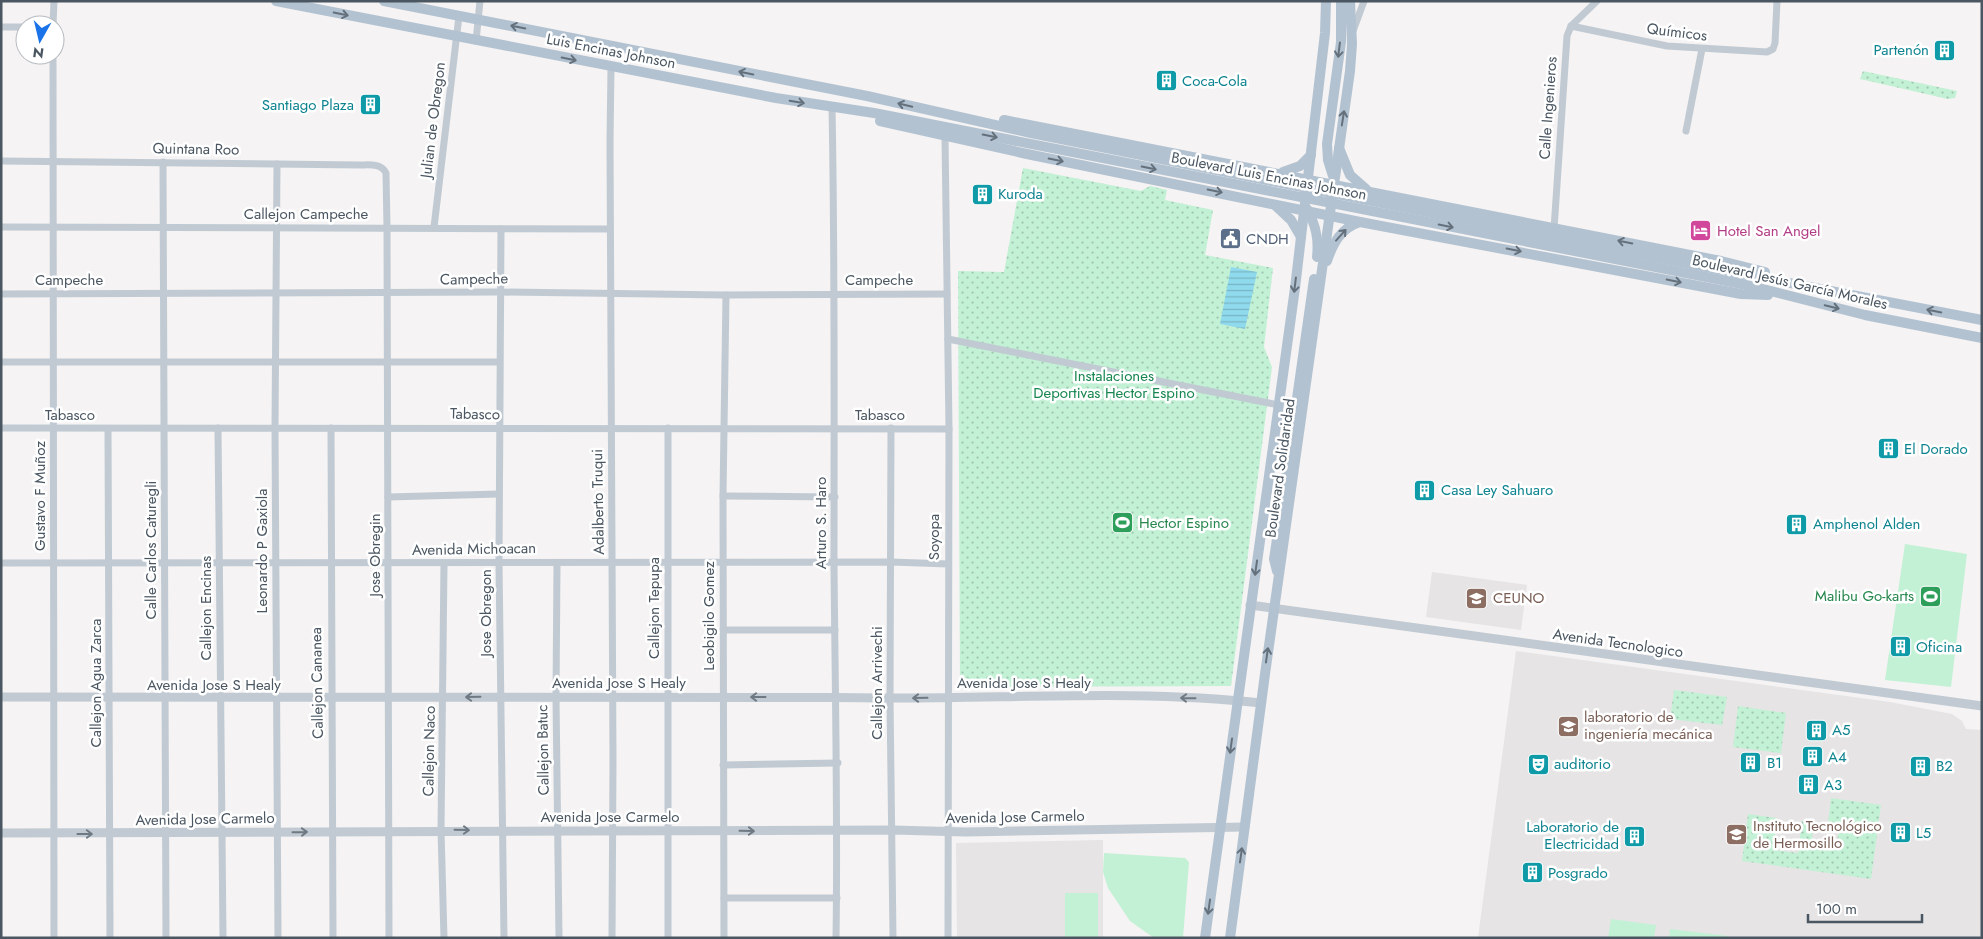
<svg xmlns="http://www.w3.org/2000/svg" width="1983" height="939" viewBox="0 0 1983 939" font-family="Jost,sans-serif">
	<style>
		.education { fill: #e6e4e5 }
		.grass { fill: #c3f1d5 }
		.park { fill: url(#park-dots) }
		.water { fill: url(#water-rules) }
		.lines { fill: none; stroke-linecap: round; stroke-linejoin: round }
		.minor { stroke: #c1cad2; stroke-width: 7 }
		.tertiary { stroke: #c1cad2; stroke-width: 9 }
		.primary { stroke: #b3c2d1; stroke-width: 10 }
		.oneway { stroke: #64717d }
		.oneway2 { stroke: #6e7983 }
		.labels { text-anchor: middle; stroke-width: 5; stroke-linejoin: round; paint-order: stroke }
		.street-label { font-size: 15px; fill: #4a5661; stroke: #fff }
		.culture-label { font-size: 15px; fill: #0d838f; stroke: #fff; text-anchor: start }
		.hotel-label { font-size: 15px; fill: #b23c85; stroke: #fff; text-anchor: start }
		.service-label { font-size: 15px; fill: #4e5e75; stroke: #fff; text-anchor: start }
		.park-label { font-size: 15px; fill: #17864f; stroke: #fff }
		.leisure-label { font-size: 15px; fill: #27864d; stroke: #fff; text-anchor: start }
		.education-label { font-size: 15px; fill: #785e54; stroke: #fff; text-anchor: start }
	</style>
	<defs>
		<pattern id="park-dots" width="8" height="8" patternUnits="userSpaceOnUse" patternTransform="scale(1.25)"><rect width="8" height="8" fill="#c3f1d5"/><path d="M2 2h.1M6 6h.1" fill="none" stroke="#a0c6b0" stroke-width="1.8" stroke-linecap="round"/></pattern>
		<pattern id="water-rules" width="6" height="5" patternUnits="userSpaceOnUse" patternTransform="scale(1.25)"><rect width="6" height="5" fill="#90daee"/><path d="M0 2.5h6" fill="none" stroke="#78b4c4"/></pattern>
	</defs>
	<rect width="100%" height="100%" fill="#f5f3f3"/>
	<g class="education">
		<path d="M1432 572 1527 585 1521 630 1426 617Z"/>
		<path d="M1516 651 1890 702 1952 714 1962 721 1966 729 1982 730V938H1478Z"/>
		<path d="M1103 840V938H957L956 843Z"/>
	</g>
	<g class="grass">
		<path d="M1905 544 1967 554 1951 687 1885 680Z"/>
		<path d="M1104 853 1185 858 1189 862 1183 938H1154L1130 921 1108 888 1103 872Z"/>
		<rect x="1065" y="893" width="33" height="45"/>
		<path d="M1611 919 1656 925 1654 938H1608Z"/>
		<path d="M1670 929 1728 936V938H1669Z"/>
	</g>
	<g class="park">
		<path d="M1863 71 1957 91 1955 98 1948 99 1860 79Z"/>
		<path d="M1023 168 1141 191 1150 186 1167 190 1165 200 1213 210 1205 255 1273 268 1264 347 1272 367 1231 686 960 687 958 271 1004 272Z"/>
		<path d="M1674 690 1727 697 1722 725 1670 719Z"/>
		<path d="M1738 706 1786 713 1781 753 1733 747Z"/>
		<path d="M1831 798 1881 805 1871 879 1742 861 1748 814 1777 818 1773 850 1798 853 1802 821 1813 822 1812 840 1837 843 1839 826 1828 824Z"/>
	</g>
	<path class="water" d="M1231 267 1257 272 1245 329 1220 324Z"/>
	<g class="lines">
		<g class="minor">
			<path d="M53 25 54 1"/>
			<path d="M1571 26 1667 46 1767 52 1773 49 1775 43 1777 1"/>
			<path d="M1 27H25"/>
			<path d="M1353 31 1364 1"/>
			<path d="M476 41 480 1"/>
			<path d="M53 55 54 938"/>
			<path d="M611 67 610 141 613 761 612 938"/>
			<path d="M832 108C835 260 834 411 834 563 835 688 838 813 836 938"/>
			<path d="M1686 131 1702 49"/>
			<path d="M945 137 949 429 948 938"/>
			<path d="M1 161 360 165C369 165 381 163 386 173L387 228 389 938"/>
			<path d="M163 162 166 938"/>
			<path d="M277 164 275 428 278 938"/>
			<path d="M1 227 610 229"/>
			<path d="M434 227 459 16"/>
			<path d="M501 229 499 563 504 938"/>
			<path d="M1554 229 1567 36 1571 26 1597 1"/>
			<path d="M1 294 500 292 726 295 947 294"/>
			<path d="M948 339 1279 405"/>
			<path d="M1 362H499"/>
			<path d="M1 428 949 429"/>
			<path d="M218 428 223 938"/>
			<path d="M331 428 333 938"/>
			<path d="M891 428 890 698 893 938"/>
			<path d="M108 429 110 938"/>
			<path d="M723 496 835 497"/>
			<path d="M388 497 499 494"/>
			<path d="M1 563 891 562 948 564"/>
			<path d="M557 563 556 697 559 938"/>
			<path d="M444 564 441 830 444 938"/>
			<path d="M723 630H835"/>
			<path d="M723 765 838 763"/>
			<path d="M724 898H837"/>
			<path d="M668 938V428"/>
			<path d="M724 938 723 496 726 295"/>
		</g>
		<g class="tertiary">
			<path d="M1250 605 1982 706"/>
			<path d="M1 697C295 699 588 695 881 698 1007 699 1135 689 1261 703"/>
			<path d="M1 833 893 830 966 832 1245 827"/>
		</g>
		<g class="primary">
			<path d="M276 1 776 98 874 113 1747 285 1865 315 1982 338"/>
			<path d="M384 1 867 96 1031 133 1592 245 1982 320"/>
			<path d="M1004 120 1721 261 1765 272"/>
			<path d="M880 121 1027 154 1360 222"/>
			<path d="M1339 148 1350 175 1366 189"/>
			<path d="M1283 172 1300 166 1311 155"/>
			<path d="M1333 176 1328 160 1327 144 1341 42V1"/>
			<path d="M1276 206 1291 220 1301 237"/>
			<path d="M1307 209C1316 225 1319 239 1317 257"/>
			<path d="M1327 261C1333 243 1341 228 1360 222L1741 294 1768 295"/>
			<path d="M1277 571 1274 559 1276 546 1314 279"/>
			<path d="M1205 938 1295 288 1325 33 1326 1"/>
			<path d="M1230 938 1265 674 1350 71 1352 44 1350 1"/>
		</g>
	</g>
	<defs><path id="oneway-shaft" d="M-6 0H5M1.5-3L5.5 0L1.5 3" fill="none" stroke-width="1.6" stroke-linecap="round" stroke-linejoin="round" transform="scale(1.25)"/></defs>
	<g class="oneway">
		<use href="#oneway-shaft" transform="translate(341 14) rotate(12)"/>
		<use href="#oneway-shaft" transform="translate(518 27) rotate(-169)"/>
		<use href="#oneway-shaft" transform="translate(1339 50) rotate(97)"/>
		<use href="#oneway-shaft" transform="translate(569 59) rotate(11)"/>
		<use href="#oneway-shaft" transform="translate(746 73) rotate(-168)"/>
		<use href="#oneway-shaft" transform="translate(797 102) rotate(10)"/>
		<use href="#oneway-shaft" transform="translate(905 105) rotate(-167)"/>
		<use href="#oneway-shaft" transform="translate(1343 118) rotate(-81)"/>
		<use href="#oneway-shaft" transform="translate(990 136) rotate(11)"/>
		<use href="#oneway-shaft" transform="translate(1056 160) rotate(11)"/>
		<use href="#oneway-shaft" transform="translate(1149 168) rotate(11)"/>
		<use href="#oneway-shaft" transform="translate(1215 191) rotate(11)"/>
		<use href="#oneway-shaft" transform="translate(1446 226) rotate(11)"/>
		<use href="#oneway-shaft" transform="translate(1341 235) rotate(-48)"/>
		<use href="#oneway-shaft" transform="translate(1625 242) rotate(-169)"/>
		<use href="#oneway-shaft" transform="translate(1514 250) rotate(11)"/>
		<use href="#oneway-shaft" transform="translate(1674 281) rotate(11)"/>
		<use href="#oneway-shaft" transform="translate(1295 285) rotate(97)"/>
		<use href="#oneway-shaft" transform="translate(1832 307) rotate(13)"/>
		<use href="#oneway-shaft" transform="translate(1934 311) rotate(-169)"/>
		<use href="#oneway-shaft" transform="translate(1256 568) rotate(98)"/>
		<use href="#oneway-shaft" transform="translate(1267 655) rotate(-82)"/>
		<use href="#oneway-shaft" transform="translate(1231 746) rotate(98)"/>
		<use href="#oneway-shaft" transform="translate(1241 855) rotate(-82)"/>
		<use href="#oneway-shaft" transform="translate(1209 907) rotate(98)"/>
	</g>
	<g class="oneway2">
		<use href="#oneway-shaft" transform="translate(473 697) rotate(179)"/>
		<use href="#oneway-shaft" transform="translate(758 697) rotate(-180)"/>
		<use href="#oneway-shaft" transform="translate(920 698) rotate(179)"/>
		<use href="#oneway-shaft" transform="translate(1188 698) rotate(-179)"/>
		<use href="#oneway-shaft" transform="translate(462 830) rotate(1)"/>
		<use href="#oneway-shaft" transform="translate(747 831) rotate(1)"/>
		<use href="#oneway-shaft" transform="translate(300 832) rotate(-1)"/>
		<use href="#oneway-shaft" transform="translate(85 834)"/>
	</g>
	<defs>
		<symbol id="building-square" viewBox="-11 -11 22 22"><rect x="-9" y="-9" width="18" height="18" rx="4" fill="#0f9aa8" stroke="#fff"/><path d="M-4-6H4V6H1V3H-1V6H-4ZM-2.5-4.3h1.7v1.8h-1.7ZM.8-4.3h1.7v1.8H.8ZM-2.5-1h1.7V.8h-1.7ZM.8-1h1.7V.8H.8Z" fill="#fff"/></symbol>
		<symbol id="hotel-square" viewBox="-11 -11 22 22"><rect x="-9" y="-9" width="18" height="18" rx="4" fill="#d1479c" stroke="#fff"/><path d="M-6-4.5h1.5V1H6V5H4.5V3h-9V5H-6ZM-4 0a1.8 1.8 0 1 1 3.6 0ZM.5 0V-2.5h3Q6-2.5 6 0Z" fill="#fff"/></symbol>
		<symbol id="civic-square" viewBox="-11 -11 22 22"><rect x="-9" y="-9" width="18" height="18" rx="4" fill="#5c6f8a" stroke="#fff"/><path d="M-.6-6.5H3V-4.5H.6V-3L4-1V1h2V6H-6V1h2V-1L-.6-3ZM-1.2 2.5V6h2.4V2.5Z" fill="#fff"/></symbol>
		<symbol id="stadium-square" viewBox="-11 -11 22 22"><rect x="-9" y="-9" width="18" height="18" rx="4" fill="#2e9e5b" stroke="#fff"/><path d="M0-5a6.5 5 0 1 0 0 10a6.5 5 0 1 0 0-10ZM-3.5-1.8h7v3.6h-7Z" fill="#fff"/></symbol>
		<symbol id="university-square" viewBox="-11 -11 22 22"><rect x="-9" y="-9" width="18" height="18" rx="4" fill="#8d6e63" stroke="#fff"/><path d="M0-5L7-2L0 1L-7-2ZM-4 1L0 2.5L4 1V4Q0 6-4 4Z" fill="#fff"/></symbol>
		<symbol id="school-square" viewBox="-11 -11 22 22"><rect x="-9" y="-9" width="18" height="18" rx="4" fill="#8d6e63" stroke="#fff"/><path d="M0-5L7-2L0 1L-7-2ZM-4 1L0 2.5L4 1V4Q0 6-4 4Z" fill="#fff"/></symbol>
		<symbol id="theatre-square" viewBox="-11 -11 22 22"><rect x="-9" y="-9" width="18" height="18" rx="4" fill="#0f9aa8" stroke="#fff"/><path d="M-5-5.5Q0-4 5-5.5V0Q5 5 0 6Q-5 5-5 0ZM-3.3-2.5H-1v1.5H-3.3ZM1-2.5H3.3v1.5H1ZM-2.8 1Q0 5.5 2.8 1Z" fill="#fff"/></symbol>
	</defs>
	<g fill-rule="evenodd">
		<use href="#building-square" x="1932" y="38" width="25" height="25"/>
		<use href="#building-square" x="1154" y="68" width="25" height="25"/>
		<use href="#building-square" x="358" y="92" width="25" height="25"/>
		<use href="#building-square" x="970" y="182" width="25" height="25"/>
		<use href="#hotel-square" x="1688" y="218" width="25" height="25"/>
		<use href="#civic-square" x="1218" y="226" width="25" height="25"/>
		<use href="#building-square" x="1876" y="436" width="25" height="25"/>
		<use href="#building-square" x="1412" y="478" width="25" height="25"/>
		<use href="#stadium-square" x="1110" y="510" width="25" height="25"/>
		<use href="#building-square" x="1784" y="512" width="25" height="25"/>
		<use href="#stadium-square" x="1918" y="584" width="25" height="25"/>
		<use href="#university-square" x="1464" y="586" width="25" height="25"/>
		<use href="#building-square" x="1888" y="634" width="25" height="25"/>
		<use href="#school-square" x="1556" y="714" width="25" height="25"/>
		<use href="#building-square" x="1804" y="718" width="25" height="25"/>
		<use href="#building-square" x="1800" y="744" width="25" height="25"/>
		<use href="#building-square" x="1738" y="750" width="25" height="25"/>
		<use href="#theatre-square" x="1526" y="752" width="25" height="25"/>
		<use href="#building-square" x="1908" y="754" width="25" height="25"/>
		<use href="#building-square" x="1796" y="772" width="25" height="25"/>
		<use href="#building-square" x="1888" y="820" width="25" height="25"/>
		<use href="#university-square" x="1724" y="822" width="25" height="25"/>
		<use href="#building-square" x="1622" y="824" width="25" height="25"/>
		<use href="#building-square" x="1520" y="860" width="25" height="25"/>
	</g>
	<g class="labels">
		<g class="street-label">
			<text transform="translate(1677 32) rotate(7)" y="5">Químicos</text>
			<text transform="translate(611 51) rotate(11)" y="5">Luis Encinas Johnson</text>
			<text transform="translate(1548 108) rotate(-86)" y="5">Calle Ingenieros</text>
			<text transform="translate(433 120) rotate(-83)" y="5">Julian de Obregon</text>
			<text transform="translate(196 149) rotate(1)" y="5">Quintana Roo</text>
			<text transform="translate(1269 176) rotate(11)" y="5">Boulevard Luis Encinas Johnson</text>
			<text x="306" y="219">Callejon Campeche</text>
			<text transform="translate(474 279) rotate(-1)" y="5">Campeche</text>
			<text x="69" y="285">Campeche</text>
			<text x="879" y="285">Campeche</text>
			<text transform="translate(1790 282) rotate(13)" y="5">Boulevard Jesús García Morales</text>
			<text transform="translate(475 414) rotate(1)" y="5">Tabasco</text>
			<text x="70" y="420">Tabasco</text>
			<text x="880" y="420">Tabasco</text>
			<text transform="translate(1280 468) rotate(-82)" y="5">Boulevard Solidaridad</text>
			<text transform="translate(40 496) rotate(-90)" y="5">Gustavo F Muñoz</text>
			<text transform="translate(598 502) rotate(-91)" y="5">Adalberto Truqui</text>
			<text transform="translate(821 523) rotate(-90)" y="5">Arturo S. Haro</text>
			<text transform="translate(934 537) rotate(-90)" y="5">Soyopa</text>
			<text transform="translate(474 549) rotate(-1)" y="5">Avenida Michoacan</text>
			<text transform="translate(151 550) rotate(-90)" y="5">Calle Carlos Caturegli</text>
			<text transform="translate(262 551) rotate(-90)" y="5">Leonardo P Gaxiola</text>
			<text transform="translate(375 555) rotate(-90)" y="5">Jose Obregin</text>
			<text transform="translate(206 608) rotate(-90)" y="5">Callejon Encinas</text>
			<text transform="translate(654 608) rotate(-90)" y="5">Callejon Tepupa</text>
			<text transform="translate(486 613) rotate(-90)" y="5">Jose Obregon</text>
			<text transform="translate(709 616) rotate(-90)" y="5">Leobigilo Gomez</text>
			<text transform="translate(1618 643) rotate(8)" y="5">Avenida Tecnologico</text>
			<text transform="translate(96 683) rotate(-90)" y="5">Callejon Agua Zarca</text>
			<text transform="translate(317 683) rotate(-91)" y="5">Callejon Cananea</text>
			<text x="619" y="688">Avenida Jose S Healy</text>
			<text transform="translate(877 683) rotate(-90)" y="5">Callejon Arrivechi</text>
			<text x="1024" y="688">Avenida Jose S Healy</text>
			<text x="214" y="690">Avenida Jose S Healy</text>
			<text transform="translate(543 750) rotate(-91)" y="5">Callejon Batuc</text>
			<text transform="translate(429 751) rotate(-89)" y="5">Callejon Naco</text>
			<text x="610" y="822">Avenida Jose Carmelo</text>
			<text transform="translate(1015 817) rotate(-1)" y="5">Avenida Jose Carmelo</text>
			<text transform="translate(205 819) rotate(-1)" y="5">Avenida Jose Carmelo</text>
		</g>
		<g class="culture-label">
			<text x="1929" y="55" text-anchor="end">Partenón</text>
			<text x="1182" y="86">Coca-Cola</text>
			<text x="354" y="110" text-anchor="end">Santiago Plaza</text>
			<text x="998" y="199">Kuroda</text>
			<text x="1904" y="454">El Dorado</text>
			<text x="1441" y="495">Casa Ley Sahuaro</text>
			<text x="1813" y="529">Amphenol Alden</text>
			<text x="1916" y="652">Oficina</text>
			<text x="1832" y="735">A5</text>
			<text x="1828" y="762">A4</text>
			<text x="1767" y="768">B1</text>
			<text x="1554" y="769">auditorio</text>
			<text x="1936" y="771">B2</text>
			<text x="1824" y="790">A3</text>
			<text x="1619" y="832" text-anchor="end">Laboratorio de<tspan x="1619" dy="17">Electricidad</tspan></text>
			<text x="1916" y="838">L5</text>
			<text x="1548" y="878">Posgrado</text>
		</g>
		<g class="hotel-label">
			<text x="1717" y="236">Hotel San Angel</text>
		</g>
		<g class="service-label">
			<text x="1246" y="244">CNDH</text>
		</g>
		<g class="park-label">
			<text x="1114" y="381">Instalaciones<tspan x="1114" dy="17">Deportivas Hector Espino</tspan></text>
		</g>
		<g class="leisure-label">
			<text x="1139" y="528">Hector Espino</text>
			<text x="1914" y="601" text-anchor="end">Malibu Go-karts</text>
		</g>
		<g class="education-label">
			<text x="1493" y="603">CEUNO</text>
			<text x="1584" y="722">laboratorio de<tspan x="1584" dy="17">ingeniería mecánica</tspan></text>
			<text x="1753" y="831">Instituto Tecnológico<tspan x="1753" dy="17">de Hermosillo</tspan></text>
		</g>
	</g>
	<rect width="1983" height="939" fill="none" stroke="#4a5661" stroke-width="5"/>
	<g transform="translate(40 40) rotate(188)"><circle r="24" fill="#ffffff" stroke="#b7bbc0"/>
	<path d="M0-4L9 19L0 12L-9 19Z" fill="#1a73e8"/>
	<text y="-8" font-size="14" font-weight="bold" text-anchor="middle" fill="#4a5661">N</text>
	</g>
	<path d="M1808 914v8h114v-8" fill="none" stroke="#4a5661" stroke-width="2.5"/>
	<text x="1816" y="914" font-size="15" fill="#4a5661" stroke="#ffffff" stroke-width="4" paint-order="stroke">100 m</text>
</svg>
